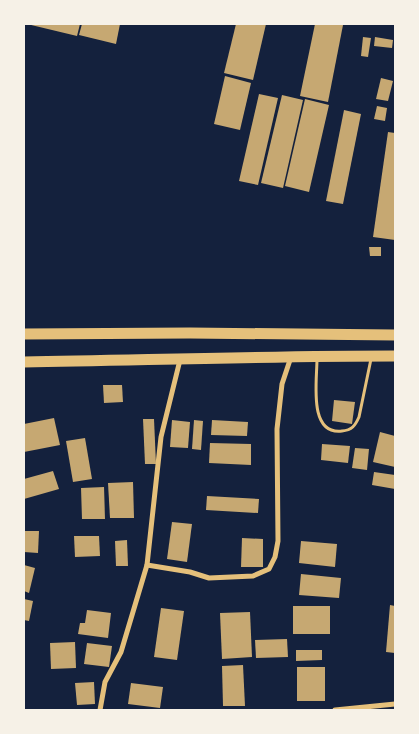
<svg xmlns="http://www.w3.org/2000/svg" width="419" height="734" viewBox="0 0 419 734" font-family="'IBM Plex Serif',serif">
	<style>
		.building { fill: #c6a872 }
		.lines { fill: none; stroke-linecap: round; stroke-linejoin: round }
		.service { stroke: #e5c07b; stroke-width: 3 }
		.minor { stroke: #e5c07b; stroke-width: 5 }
		.trunk { stroke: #e5c07b; stroke-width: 11 }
	</style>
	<rect width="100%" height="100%" fill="#14213d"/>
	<g class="building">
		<path d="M27 24H80L77 36Z"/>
		<path d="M82 24H120L116 44 79 35Z"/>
		<path d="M236 24H266L253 80 224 73Z"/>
		<path d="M315 24 343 25 328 102 300 96Z"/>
		<path d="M363 37 371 38 368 57 361 56Z"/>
		<path d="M375 37 393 40 392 48 374 46Z"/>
		<path d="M225 76 251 83 240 130 214 124Z"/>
		<path d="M381 78 393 81 388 101 376 99Z"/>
		<path d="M259 94 278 98 258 185 239 181Z"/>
		<path d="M282 95 303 100 283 188 261 183Z"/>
		<path d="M305 99 329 105 309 192 285 186Z"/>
		<path d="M377 106 387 108 385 121 374 119Z"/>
		<path d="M344 110 361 114 343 204 326 201Z"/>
		<path d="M388 132 395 133V240L373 237Z"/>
		<path d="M369 247H381V256H370Z"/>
		<path d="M103 385H122L123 402 104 403Z"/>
		<path d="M334 400 355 402 352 424 332 421Z"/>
		<path d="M54 418 60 445 24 452V424Z"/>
		<path d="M143 419H154L156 464H145Z"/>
		<path d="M172 420 190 422 188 448 170 447Z"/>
		<path d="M194 420 203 421 201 450 192 449Z"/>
		<path d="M212 420 248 422 247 436 211 435Z"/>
		<path d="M380 432 395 436V467L373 462Z"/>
		<path d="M85 438 92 479 73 482 66 441Z"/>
		<path d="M210 443 251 444V465L209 463Z"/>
		<path d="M322 444 350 446 348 463 321 460Z"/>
		<path d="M355 448 369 449 367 470 352 468Z"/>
		<path d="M53 471 59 489 24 499V479Z"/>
		<path d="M374 472 395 475V489L372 485Z"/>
		<path d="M133 482 134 518H110L108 483Z"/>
		<path d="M104 487 105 519H82L81 488Z"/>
		<path d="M207 496 259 499 258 513 206 510Z"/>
		<path d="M172 522 192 524 187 562 167 559Z"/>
		<path d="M24 531H39L38 553 24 552Z"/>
		<path d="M74 536H99L100 556 75 557Z"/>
		<path d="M242 538 263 539V567H241Z"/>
		<path d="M127 540 128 566H116L115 541Z"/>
		<path d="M301 541 337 544 335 567 299 563Z"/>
		<path d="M24 565 35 568 29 593 24 591Z"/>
		<path d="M301 574 341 578 339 598 299 595Z"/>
		<path d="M24 599 33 601 29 621 24 620Z"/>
		<path d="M390 605 395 606V653L386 652Z"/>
		<rect x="293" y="606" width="37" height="28"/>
		<path d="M161 608 184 611 177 660 154 657Z"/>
		<path d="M87 610 111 613 108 638 78 634 80 623H85Z"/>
		<path d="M250 612 252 657 222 659 220 613Z"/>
		<path d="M287 639 288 657 256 658 255 640Z"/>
		<path d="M75 642 76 668 51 669 50 643Z"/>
		<path d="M87 643 112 646 109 667 84 664Z"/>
		<path d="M296 650H322V660L296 661Z"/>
		<path d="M243 665 245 706H223L222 666Z"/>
		<rect x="297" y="667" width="28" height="34"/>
		<path d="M94 682 95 704 77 705 75 683Z"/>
		<path d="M131 683 163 687 160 708 128 704Z"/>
	</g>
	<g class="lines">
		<path class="service" d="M317 359C317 381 308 435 342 431 352 430 355 426 359 417L371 359"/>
		<g class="minor">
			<path d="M147 565 190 572 209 578 253 576 269 569 275 557 278 541 277 429 282 384 291 357"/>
			<path d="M100 710 105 682 121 652 147 565 161 437 180 360"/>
			<path d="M335 710 395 704"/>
		</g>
		<g class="trunk">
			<path d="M24 334 190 333 395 335"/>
			<path d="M24 362C148 360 271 356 395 356"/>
		</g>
	</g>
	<rect width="419" height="734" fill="none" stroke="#f6f1e7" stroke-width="50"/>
</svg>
